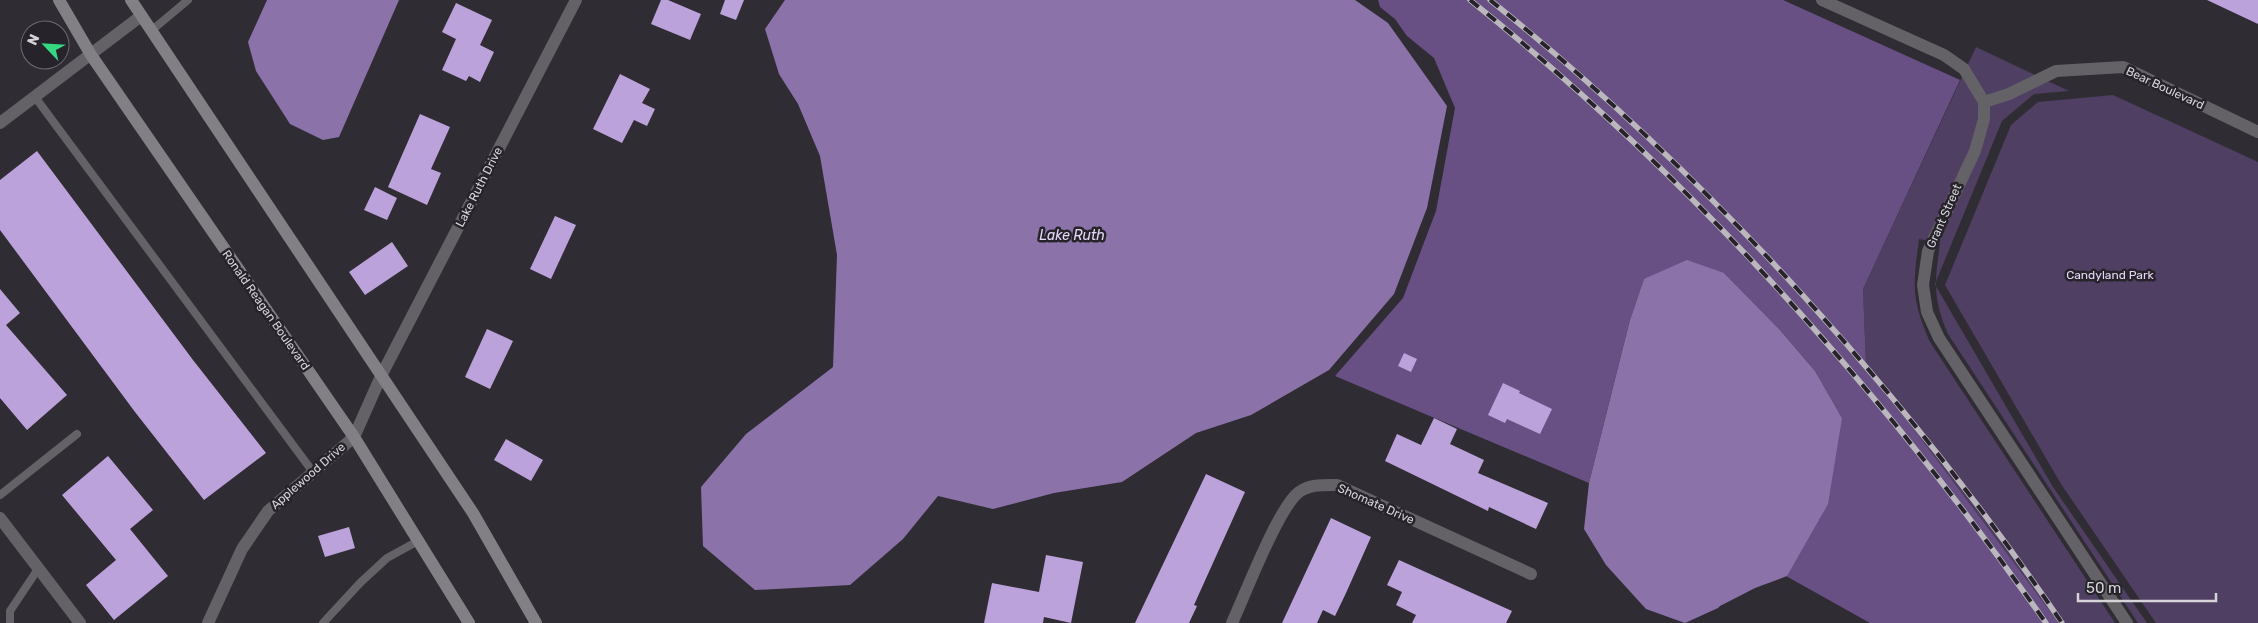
<svg xmlns="http://www.w3.org/2000/svg" width="2258" height="623" viewBox="0 0 2258 623" font-family="Rubik,sans-serif">
	<style>
		.green { fill: #4f3f62 }
		.forest { fill: #685084 }
		.water { fill: #8b73a9 }
		.building { fill: #bba2db }
		.lines { fill: none; stroke-linecap: round; stroke-linejoin: round }
		.lane { stroke: #646266; stroke-width: 8 }
		.street { stroke: #646266; stroke-width: 12 }
		.secondary { stroke: #827f85; stroke-width: 12 }
		.rail-casing { stroke: #bab7bd; stroke-width: 5.5 }
		.rail { stroke: #26232a; stroke-width: 4; stroke-dasharray: 11; stroke-linecap: butt }
		.labels { text-anchor: middle; stroke-width: 5; stroke-linejoin: round; paint-order: stroke }
		.street-label { font-size: 12px; fill: #d6d4d9; stroke: #26232a }
		.park-label { font-size: 12px; fill: #e5d7f8; stroke: #26232a }
		.water-label { font-size: 14px; font-style: italic; fill: #e5d8f8; stroke: #26232a }
	</style>
	<rect width="100%" height="100%" fill="#302c34"/>
	<g class="green">
		<path d="M1976 47 2069 91 2034 94 2002 121 1935 284 1937 288 2053 487 2147 623H2138L1948 334C1932 297 1935 282 1940 243L1919 239C1913 285 1911 299 1930 342L2115 623H2059L1866 365 1863 289Z"/>
		<path d="M2113 95 2258 162V623H2156L2061 484 1945 285 2011 125 2038 102Z"/>
	</g>
	<path class="forest" d="M1378 0H1783L1960 80 1863 289 1866 365 2059 623H1870L1786 576 1842 418 1815 371 1779 329 1724 273 1644 279 1630 320 1589 483 1335 376 1403 298 1436 211 1455 108 1434 58 1407 36 1395 19 1380 7Z"/>
	<g class="water">
		<path d="M267 0H399L339 137 323 140 290 124 256 71 248 42Z"/>
		<path d="M785 0H1355L1388 23 1447 106 1427 208 1394 294 1329 370 1251 415 1196 433 1122 482 1054 493 993 509 938 496 903 539 850 585 755 590 703 546 701 487 746 434 833 367 837 255 820 156 798 104 779 74 765 29Z"/>
		<path d="M1687 260 1724 273 1779 329 1815 371 1842 418 1828 504 1787 576 1755 588 1720 606 1718 608 1685 623 1646 609 1606 565 1584 529 1589 483 1630 320 1644 279Z"/>
	</g>
	<g class="building">
		<path d="M661 0H668L701 14 690 40 651 24Z"/>
		<path d="M725 0H744L736 20 720 14Z"/>
		<path d="M2207 0H2258V24Z"/>
		<path d="M456 3 492 20 480 45 494 52 480 82 469 76 466 81 442 70 456 39 442 32Z"/>
		<path d="M620 74 650 89 642 103 655 109 647 126 634 120 622 143 593 129Z"/>
		<path d="M420 114 450 127 431 169 441 173 427 205 388 187Z"/>
		<path d="M37 151 193 360 266 453 204 500 135 412 0 230V180Z"/>
		<path d="M375 187 397 198 387 220 364 210Z"/>
		<path d="M555 216 576 225 551 279 530 269Z"/>
		<path d="M392 242 408 266 365 295 349 272Z"/>
		<path d="M0 289 20 313 6 325 67 395 27 430 0 398Z"/>
		<path d="M487 329 513 341 490 389 465 377Z"/>
		<path d="M1404 353 1417 359 1411 372 1398 366Z"/>
		<path d="M1503 383 1520 391 1519 393 1552 409 1540 434 1507 419 1505 423 1488 415Z"/>
		<path d="M1434 418 1457 429 1450 444 1484 460 1478 473 1548 503 1536 529 1489 507 1488 511 1385 461 1397 434 1421 445Z"/>
		<path d="M506 439 543 460 531 481 494 460Z"/>
		<path d="M108 456 153 510 130 529 168 576 114 620 86 585 116 560 62 495Z"/>
		<path d="M1206 474 1245 492 1194 605 1197 606 1189 623H1135Z"/>
		<path d="M1331 518 1371 537 1346 593 1335 616 1323 610 1317 623H1282Z"/>
		<path d="M349 527 355 548 325 557 318 536Z"/>
		<path d="M1046 555 1083 562 1071 623 1044 617 1043 623H984L992 583 1039 592Z"/>
		<path d="M1399 560 1512 611 1506 623H1412L1416 615 1396 605 1402 592 1387 585Z"/>
	</g>
	<g class="lines">
		<g class="lane">
			<path d="M151 31 188 0"/>
			<path d="M35 97 313 472"/>
			<path d="M0 495 77 434"/>
			<path d="M10 623V611L38 569"/>
			<path d="M323 623 360 583 387 558 418 541"/>
		</g>
		<g class="street">
			<path d="M1822 0 1944 55 1964 69 1984 102V119L1975 151 1928 251 1923 285 1927 312 1939 338 2127 623"/>
			<path d="M1984 102 2009 94 2056 71 2123 67 2258 132"/>
			<path d="M0 123 141 16"/>
			<path d="M0 518 80 623"/>
			<path d="M208 623 242 549 268 511 354 437 382 374 576 0"/>
			<path d="M1232 623C1245 595 1278 508 1299 492 1310 484 1324 485 1337 485L1531 574"/>
		</g>
		<g class="secondary">
			<path d="M59 0 91 55 354 437 469 623"/>
			<path d="M131 0 473 513 536 623"/>
		</g>
		<defs>
			<g id="rail">
				<path d="M1470 0C1692 177 1883 392 2046 623"/>
				<path d="M1490 0C1705 172 1907 395 2062 623"/>
			</g>
		</defs>
		<use href="#rail" class="rail-casing"/>
		<use href="#rail" class="rail"/>
	</g>
	<g class="labels">
		<g class="street-label">
			<text transform="translate(2165 88) rotate(25)" y="4">Bear Boulevard</text>
			<text transform="translate(479 187) rotate(-63)" y="4">Lake Ruth Drive</text>
			<text transform="translate(1944 216) rotate(-66)" y="4">Grant Street</text>
			<text transform="translate(266 310) rotate(55)" y="4">Ronald Reagan Boulevard</text>
			<text transform="translate(308 476) rotate(-41)" y="4">Applewood Drive</text>
			<text transform="translate(1376 504) rotate(24)" y="4">Shomate Drive</text>
		</g>
		<g class="park-label">
			<text x="2110" y="279">Candyland Park</text>
		</g>
		<g class="water-label">
			<text x="1072" y="240">Lake Ruth</text>
		</g>
	</g>
	<g transform="translate(45 45) rotate(295)"><circle r="24" fill="#26232a" stroke="#6c6a70"/>
	<path d="M0-4L9 19L0 12L-9 19Z" fill="#35d881"/>
	<text y="-8" font-size="14" font-weight="bold" text-anchor="middle" fill="#d6d4d9">N</text>
	</g>
	<path d="M2078 593v8h138v-8" fill="none" stroke="#d6d4d9" stroke-width="2.5"/>
	<text x="2086" y="593" font-size="15" fill="#d6d4d9" stroke="#26232a" stroke-width="4" paint-order="stroke">50 m</text>
</svg>
